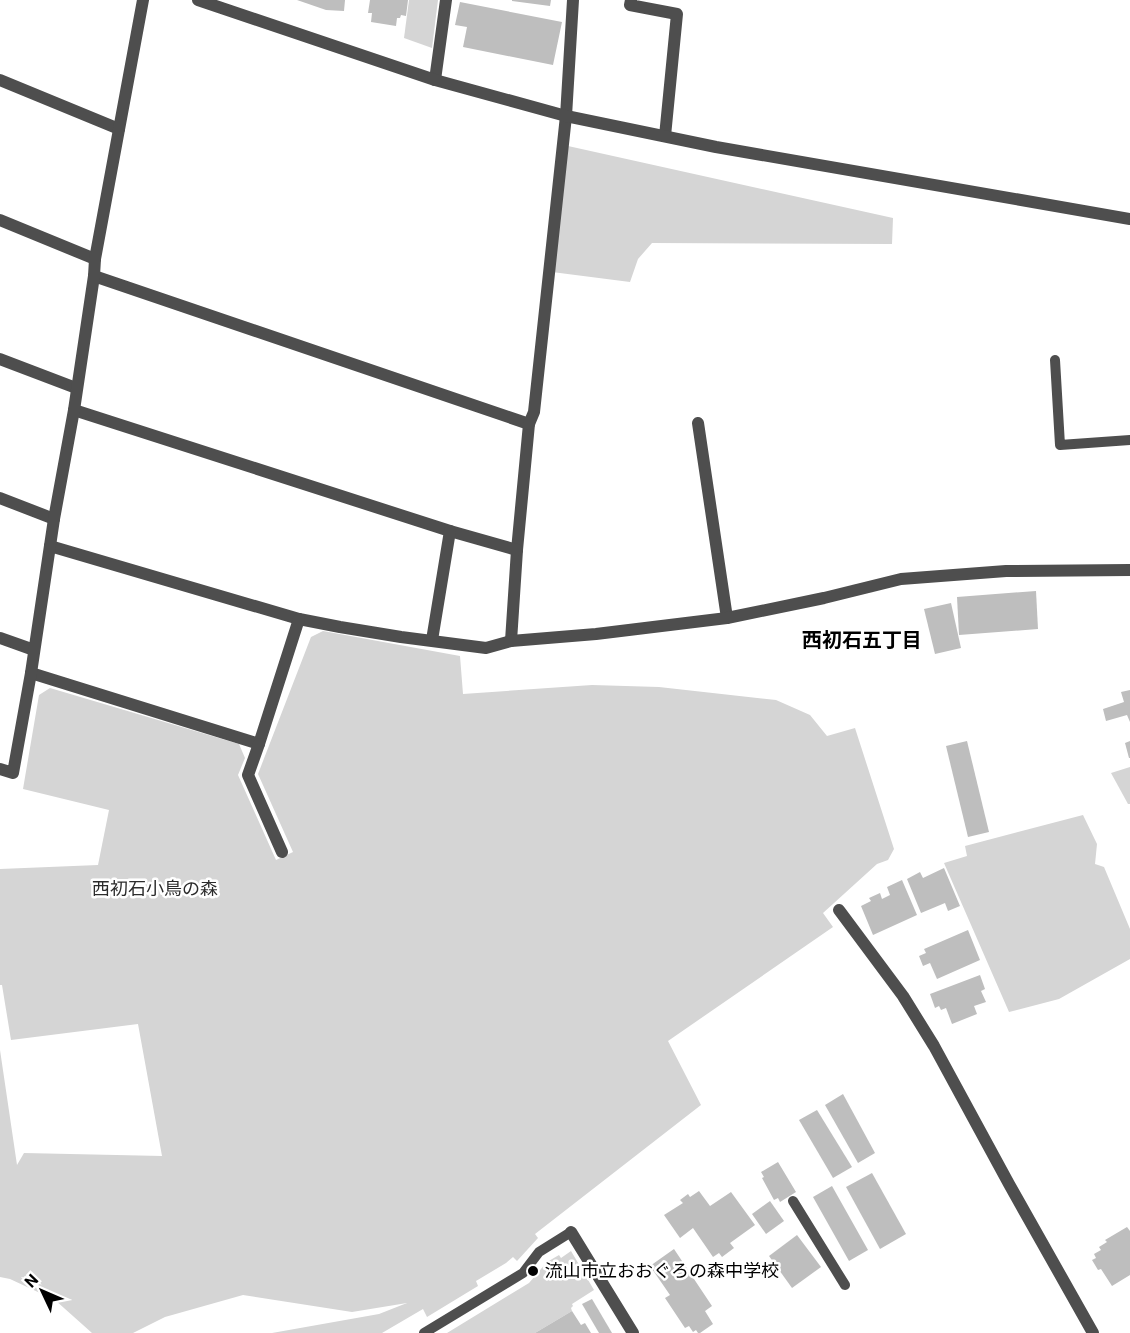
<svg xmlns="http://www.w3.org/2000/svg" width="1130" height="1333" viewBox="0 0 1130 1333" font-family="Roboto,'Noto Sans JP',sans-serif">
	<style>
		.green { fill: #d5d5d5 }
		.building { fill: #bebebe }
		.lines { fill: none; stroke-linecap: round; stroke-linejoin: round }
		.service { stroke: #4e4e4e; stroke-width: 10 }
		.minor { stroke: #4e4e4e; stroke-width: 12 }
		.tertiary { stroke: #4e4e4e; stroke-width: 12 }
		.poi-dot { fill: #000; stroke: #fff; stroke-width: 2 }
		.labels { text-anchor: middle; stroke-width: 5; stroke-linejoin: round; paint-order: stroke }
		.park-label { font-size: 18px; fill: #2c2c2c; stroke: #fff }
		.poi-label { font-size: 18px; fill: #000; stroke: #fff; text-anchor: start }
		.neighbourhood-label { font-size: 20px; font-weight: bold; fill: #000; stroke: #fff }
	</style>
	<rect width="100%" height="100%" fill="#fff"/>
	<g class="green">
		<path d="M409 0H438L432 48 404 38Z"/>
		<path d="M568 146 893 218 892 244 652 243 638 259 630 282 552 272Z"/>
		<path d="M323 631 460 656 463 694 592 685 659 687 776 700 810 715 827 736 855 728 894 849 888 860 877 864 823 913 833 927 668 1041 701 1105 535 1234 538 1238 517 1261 513 1257 506 1263 476 1281 478 1286 427 1317 423 1309 382 1333H272L379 1314 407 1303 352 1312 243 1295 165 1317 133 1333H92L55 1300 10 1279 0 1277V1050L17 1165 24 1153 162 1156 138 1024 11 1040 2 985H0V869L98 865 109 810 23 789 39 695 50 688 239 744 245 758 238 775 276 860 293 852 258 774 311 637Z"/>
		<path d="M1130 767V804H1128L1111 773Z"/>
		<path d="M1083 815 1097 844 1095 864 1104 867 1130 929V959L1059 999 1009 1012 944 863 967 856 965 846Z"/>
		<path d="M571 1251 594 1290 572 1304 573 1306 571 1308 572 1311 535 1333H447L529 1283 547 1262 559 1255 561 1258Z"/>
	</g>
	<g class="building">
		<path d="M297 0H345L344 11 326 10Z"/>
		<path d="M370 0H408L406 16 401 15 400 18H397L396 26 371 22 372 13H368Z"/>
		<path d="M512 0H551L550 6 512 1Z"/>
		<path d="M460 2 562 22 553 65 463 47 467 27 455 25Z"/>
		<path d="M1036 591 1038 629 959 635 957 597Z"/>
		<path d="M951 603 961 648 935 654 924 609Z"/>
		<path d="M1130 690V722L1127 715 1106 721 1103 709 1124 702 1121 692Z"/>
		<path d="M967 741 989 832 968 837 946 746Z"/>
		<path d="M1130 741V758H1129L1125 743Z"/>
		<path d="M944 868 960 906 948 911 945 903 921 913 907 879 920 872 923 878Z"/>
		<path d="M902 880 917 915 873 935 861 906 871 901 869 898 880 893 882 899 890 895 887 887Z"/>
		<path d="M968 930 980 960 937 979 930 963 923 966 919 956 926 953 924 949Z"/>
		<path d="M980 975 985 989 981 991 986 1002 974 1006 977 1014 952 1024 946 1008 941 1010 939 1006 935 1008 930 994Z"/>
		<path d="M843 1094 875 1153 858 1163 825 1105Z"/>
		<path d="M817 1110 852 1167 833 1178 799 1120Z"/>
		<path d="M778 1162 796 1192 780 1202 778 1198 774 1200 762 1178 764 1177 761 1172Z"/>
		<path d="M872 1173 906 1234 880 1249 846 1187Z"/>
		<path d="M832 1186 868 1250 849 1261 813 1197Z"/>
		<path d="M699 1191 710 1206 731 1192 755 1225 730 1243 734 1248 722 1257 719 1253 713 1257 693 1228 680 1238 664 1215 683 1203 680 1200 688 1194 690 1197Z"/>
		<path d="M770 1201 784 1221 766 1234 752 1214Z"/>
		<path d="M1127 1227 1130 1231V1275L1112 1286 1101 1269 1098 1270 1092 1260 1096 1258 1094 1254 1101 1250 1099 1247 1107 1242 1105 1240Z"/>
		<path d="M797 1235 821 1267 792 1288 769 1256Z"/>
		<path d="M674 1249 712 1306 705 1311 713 1324 700 1333H698L696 1330 693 1332 689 1326 685 1328 665 1298 670 1295 650 1266Z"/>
		<path d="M592 1299 612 1333H599L582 1304Z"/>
		<path d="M572 1311 581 1325 585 1323 591 1333H535Z"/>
	</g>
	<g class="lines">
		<g class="service">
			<path d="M1055 360 1060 445 1130 440"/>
			<path d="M793 1201 845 1285"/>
			<path d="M424 1333 523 1273 539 1252 571 1232"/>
		</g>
		<g class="minor">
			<path d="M631 0 630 5 677 14 665 136"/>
			<path d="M0 80 119 129"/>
			<path d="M435 80 446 0"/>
			<path d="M0 220 95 259"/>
			<path d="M94 276 529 424 517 550 511 641"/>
			<path d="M0 359 76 388"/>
			<path d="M74 410 450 531 517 550"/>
			<path d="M698 423 727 618"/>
			<path d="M529 424 534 412 566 116 573 0"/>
			<path d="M0 498 54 519"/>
			<path d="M50 546 299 619 340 627 401 637 486 648 511 641 596 634 727 618 824 598 901 579 1006 571 1130 570"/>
			<path d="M0 638 34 650"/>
			<path d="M432 640 450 531"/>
			<path d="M31 673 259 744 299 619"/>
			<path d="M259 744 248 775 282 852"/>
			<path d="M0 769 13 773 31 673 54 519 74 410 94 276 95 259 143 0"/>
			<path d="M839 910 903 996 934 1046 1009 1184 1093 1333"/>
			<path d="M571 1232 633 1333"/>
		</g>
		<path class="tertiary" d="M198 0 435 80 566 116 716 147 1130 219"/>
	</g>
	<circle class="poi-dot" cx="533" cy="1271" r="6"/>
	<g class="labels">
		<g class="park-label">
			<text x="155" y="895">西初石小鳥の森</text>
		</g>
		<g class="poi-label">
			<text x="545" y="1277">流山市立おおぐろの森中学校</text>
		</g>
		<g class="neighbourhood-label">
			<text x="862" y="647">西初石五丁目</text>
		</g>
	</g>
	<g transform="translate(42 1291) rotate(314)" stroke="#ffffff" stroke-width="4.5" paint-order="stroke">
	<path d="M0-4.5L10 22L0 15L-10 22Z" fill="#000000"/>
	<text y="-9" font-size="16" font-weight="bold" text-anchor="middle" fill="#000000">N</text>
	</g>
</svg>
